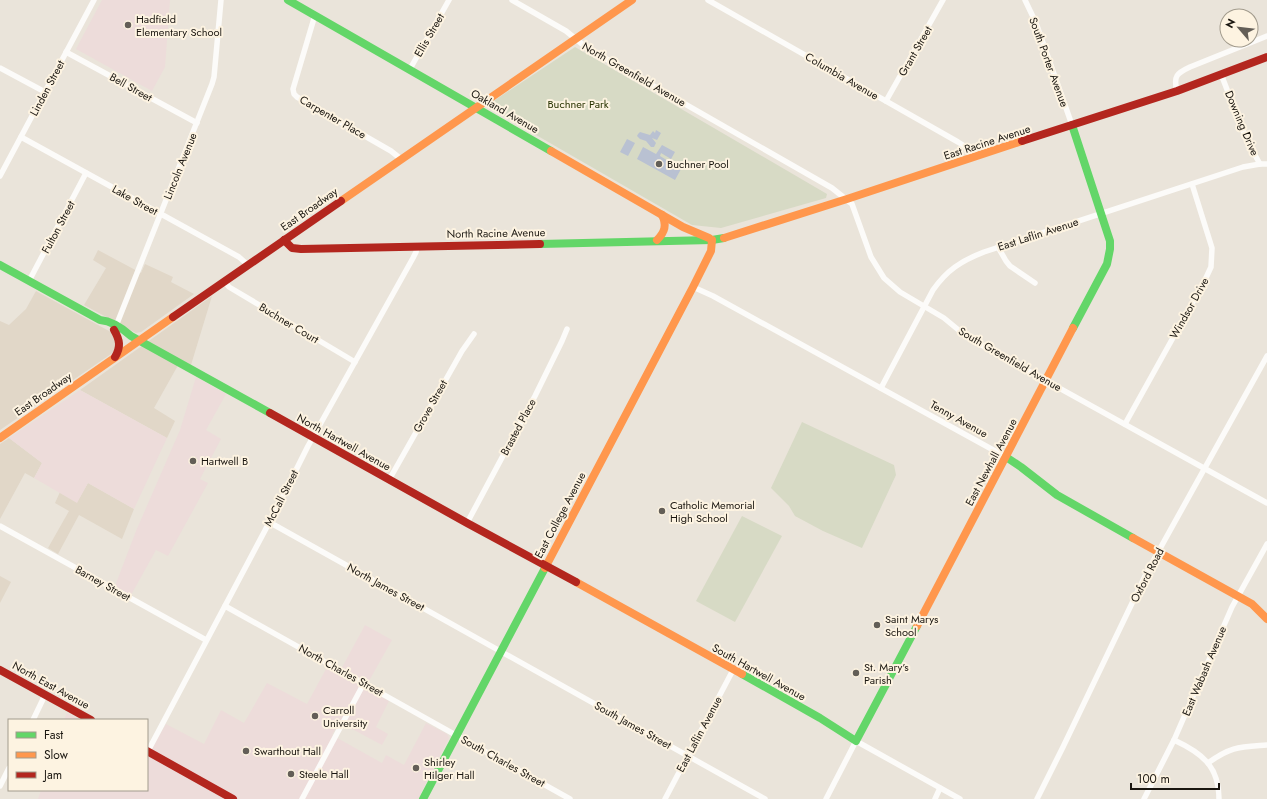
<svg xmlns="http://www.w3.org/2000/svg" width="1267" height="799" viewBox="0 0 1267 799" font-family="Jost,sans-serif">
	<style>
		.commercial { fill: #e1d7c8 }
		.education { fill: #eddcda }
		.green { fill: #d7dac5 }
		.water { fill: #b9c1d2 }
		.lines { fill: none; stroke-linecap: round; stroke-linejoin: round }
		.street { stroke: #fcfbf9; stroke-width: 5.5 }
		.fast { stroke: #63d668; stroke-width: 8 }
		.slow { stroke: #ff974d; stroke-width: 8 }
		.jam { stroke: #b3261e; stroke-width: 8 }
		.poi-dot { fill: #635e57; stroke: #fdf3e1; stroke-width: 1.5 }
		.labels { text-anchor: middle; stroke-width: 4; stroke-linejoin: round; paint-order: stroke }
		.poi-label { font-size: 11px; fill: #1a1610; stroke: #fdf3e1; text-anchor: start }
		.street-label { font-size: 11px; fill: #1a1610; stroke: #fdf3e1 }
		.park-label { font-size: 11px; fill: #283300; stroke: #fdf3e1 }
	</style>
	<rect width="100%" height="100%" fill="#eae4da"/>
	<g class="commercial">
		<path d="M98 250 141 273 145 264 173 277 171 282 194 294 141 332 136 333 84 305 106 268 93 260Z"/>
		<path d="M36 291 109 331 113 334 118 342 115 350 111 354 0 430V321L9 325 26 309Z"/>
		<path d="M212 296 191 365 181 360 154 408 175 421 167 438 80 390Z"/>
		<path d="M9 438 42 463 34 478 25 473 0 519V444Z"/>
		<path d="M88 483 134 509 122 539 79 515 58 554 48 548 69 511 55 503 60 492 77 502Z"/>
		<path d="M0 576 11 582 0 603Z"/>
	</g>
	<g class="education">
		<path d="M102 0H170L165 67 152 91 76 49Z"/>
		<path d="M196 377 226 394 206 430 221 439 200 479 208 483 168 556 156 550 131 595 115 586 136 531 180 430Z"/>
		<path d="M80 390 167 438 134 509 88 483 77 503 34 478 42 463 9 438Z"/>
		<path d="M365 625 392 640 365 688 389 701 376 727 388 734 382 745 339 722 332 735 382 763 386 755 404 765 426 723 447 734 449 738 421 793 432 799H38L41 790H147V757L166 724 204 744 221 710 244 723 267 683 307 704 327 667 339 673Z"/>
		<path d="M67 713 76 718 81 720H64Z"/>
	</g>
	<g class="green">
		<path d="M575 47 827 194 826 198 721 228 692 225 486 106Z"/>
		<path d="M802 422 894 465 896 475 862 548 823 531 795 516 789 506 771 488Z"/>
		<path d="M742 516 782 536 735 622 696 601Z"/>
	</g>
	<g class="water">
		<path d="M656 130 661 133 657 140 652 138 656 143 654 147H651L646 141 640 139 637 136 638 134 640 132 650 135 653 131 655 133Z"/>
		<path d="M627 139 635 143 628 156 620 152Z"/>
		<path d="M662 145 675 152 671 159 661 153 660 156 681 169 675 180 637 159 643 147 656 154Z"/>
	</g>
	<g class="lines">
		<g class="street">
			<path d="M512 0 566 31 587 48 832 188 852 204 871 257 884 278 900 292 944 318 967 337 1267 503"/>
			<path d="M708 0 958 142 966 147 973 157"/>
			<path d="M1025 0 1036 23 1072 125"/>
			<path d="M315 15 293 89 294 94 297 97 391 151 401 159"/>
			<path d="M66 52 197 123"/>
			<path d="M0 68 45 92"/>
			<path d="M410 69 449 0"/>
			<path d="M1221 74 1247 141 1260 164"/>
			<path d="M1177 91C1173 76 1177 73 1190 67L1267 36"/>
			<path d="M886 101 943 0"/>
			<path d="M21 137 239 257 248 265"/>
			<path d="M0 176 94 0"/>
			<path d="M998 247 1006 261 1010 266 1035 283"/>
			<path d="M29 281 86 173"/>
			<path d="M224 281 229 287 355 362"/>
			<path d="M693 287 713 296 1006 457"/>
			<path d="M116 326 212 84 214 77 221 0"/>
			<path d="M881 388 933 290C947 270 961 261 984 252L1243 167 1260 164H1267"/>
			<path d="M1125 424 1204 282 1211 267 1212 248 1192 184"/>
			<path d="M389 480 462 351 474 334"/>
			<path d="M269 522 765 799"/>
			<path d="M467 523 535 396 562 341 567 329"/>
			<path d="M0 526 206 640"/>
			<path d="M225 606 570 799"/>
			<path d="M33 720 45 695"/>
			<path d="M1174 740C1202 753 1219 766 1219 799"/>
			<path d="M148 751 278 506 308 446 413 258 416 252 417 246"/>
			<path d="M1208 763C1231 746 1240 747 1267 745"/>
			<path d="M0 786 9 768"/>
			<path d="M302 799 364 683"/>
			<path d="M665 799 733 670"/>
			<path d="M826 799 856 741 960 799"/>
			<path d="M935 799 940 788"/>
			<path d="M1037 799 1063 747 1147 572 1267 356"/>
			<path d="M1144 799 1174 740 1232 607 1267 544"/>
		</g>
		<g class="fast">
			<path d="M288 0 551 151"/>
			<path d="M1072 125 1110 241V249L1107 264 1073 328"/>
			<path d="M540 244 712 240 724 238"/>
			<path d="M0 265 100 320C112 321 122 328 131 336L270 413"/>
			<path d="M1006 457 1021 467 1057 495 1133 538"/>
			<path d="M742 674 820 718 856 741 917 626"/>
			<path d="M423 799 545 568"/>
		</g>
		<g class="slow">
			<path d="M551 151 683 227 709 238"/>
			<path d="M341 201 632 0"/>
			<path d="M724 238 847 199 1022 141"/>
			<path d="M657 240C665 232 667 225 662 215"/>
			<path d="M0 438 173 317"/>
			<path d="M1133 538 1252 604 1267 619"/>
			<path d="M545 568 693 287 711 251 712 240"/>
			<path d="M576 582 742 674"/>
			<path d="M917 626 1073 328"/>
		</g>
		<g class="jam">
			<path d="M1022 141 1177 91 1267 57"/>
			<path d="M284 240 292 248 301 249 540 244"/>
			<path d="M173 317 341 201"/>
			<path d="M114 330C120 340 121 347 115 357"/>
			<path d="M270 413 467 523 576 582"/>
			<path d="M0 670 91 720"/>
			<path d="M147 751 233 799"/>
		</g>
	</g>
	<g class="poi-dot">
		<circle cx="128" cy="25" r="4"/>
		<circle cx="659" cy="164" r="4"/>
		<circle cx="193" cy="461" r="4"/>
		<circle cx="662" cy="511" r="4"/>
		<circle cx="877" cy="625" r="4"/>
		<circle cx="856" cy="673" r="4"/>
		<circle cx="315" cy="716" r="4"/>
		<circle cx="246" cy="751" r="4"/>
		<circle cx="416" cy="768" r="4"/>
		<circle cx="291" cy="774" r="4"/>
	</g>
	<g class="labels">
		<g class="poi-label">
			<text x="136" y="23">Hadfield<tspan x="136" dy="13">Elementary School</tspan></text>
			<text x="667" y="168">Buchner Pool</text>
			<text x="201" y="465">Hartwell B</text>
			<text x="670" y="509">Catholic Memorial<tspan x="670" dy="13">High School</tspan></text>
			<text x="885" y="623">Saint Marys<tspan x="885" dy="13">School</tspan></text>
			<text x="864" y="671">St. Mary’s<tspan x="864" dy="13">Parish</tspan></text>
			<text x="323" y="714">Carroll<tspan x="323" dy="13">University</tspan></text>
			<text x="254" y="755">Swarthout Hall</text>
			<text x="424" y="766">Shirley<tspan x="424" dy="13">Hilger Hall</tspan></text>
			<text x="299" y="778">Steele Hall</text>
		</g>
		<g class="street-label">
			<text transform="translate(429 35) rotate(-60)" y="4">Ellis Street</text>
			<text transform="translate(915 51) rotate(-60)" y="4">Grant Street</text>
			<text transform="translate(1049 62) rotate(70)" y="4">South Porter Avenue</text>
			<text transform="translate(634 74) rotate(30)" y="4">North Greenfield Avenue</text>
			<text transform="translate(842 76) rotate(30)" y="4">Columbia Avenue</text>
			<text transform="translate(131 87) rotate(29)" y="4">Bell Street</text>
			<text transform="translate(47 88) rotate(-62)" y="4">Linden Street</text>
			<text transform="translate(505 111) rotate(30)" y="4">Oakland Avenue</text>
			<text transform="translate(333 117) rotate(30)" y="4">Carpenter Place</text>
			<text transform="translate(1242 123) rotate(67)" y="4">Downing Drive</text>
			<text transform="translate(987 142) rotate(-18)" y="4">East Racine Avenue</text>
			<text transform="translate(180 166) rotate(-68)" y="4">Lincoln Avenue</text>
			<text transform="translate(135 200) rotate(29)" y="4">Lake Street</text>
			<text transform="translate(309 209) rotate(-35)" y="4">East Broadway</text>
			<text transform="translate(58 227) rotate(-62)" y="4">Fulton Street</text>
			<text transform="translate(496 233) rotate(-1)" y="4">North Racine Avenue</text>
			<text transform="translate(1038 234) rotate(-18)" y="4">East Laflin Avenue</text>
			<text transform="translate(1189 308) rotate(-61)" y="4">Windsor Drive</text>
			<text transform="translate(289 323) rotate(31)" y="4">Buchner Court</text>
			<text transform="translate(1010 359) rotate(30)" y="4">South Greenfield Avenue</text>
			<text transform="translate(43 394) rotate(-35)" y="4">East Broadway</text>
			<text transform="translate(430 406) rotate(-61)" y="4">Grove Street</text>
			<text transform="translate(959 419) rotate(29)" y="4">Tenny Avenue</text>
			<text transform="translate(518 427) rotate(-62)" y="4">Brasted Place</text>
			<text transform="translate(344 442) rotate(29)" y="4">North Hartwell Avenue</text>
			<text transform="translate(991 462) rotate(-62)" y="4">East Newhall Avenue</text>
			<text transform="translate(281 498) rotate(-63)" y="4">McCall Street</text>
			<text transform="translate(560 515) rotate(-62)" y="4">East College Avenue</text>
			<text transform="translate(1147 575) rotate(-63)" y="4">Oxford Road</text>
			<text transform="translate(103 583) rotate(29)" y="4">Barney Street</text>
			<text transform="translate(386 587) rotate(29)" y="4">North James Street</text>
			<text transform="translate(341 670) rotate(29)" y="4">North Charles Street</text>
			<text transform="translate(1204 671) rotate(-67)" y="4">East Wabash Avenue</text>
			<text transform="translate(759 672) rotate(29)" y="4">South Hartwell Avenue</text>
			<text transform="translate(51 685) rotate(29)" y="4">North East Avenue</text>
			<text transform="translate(633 725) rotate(29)" y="4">South James Street</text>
			<text transform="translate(699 734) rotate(-62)" y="4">East Laflin Avenue</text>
			<text transform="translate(503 761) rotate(29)" y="4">South Charles Street</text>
		</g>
		<g class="park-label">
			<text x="578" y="108">Buchner Park</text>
		</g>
	</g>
	<rect x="8" y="719" width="140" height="72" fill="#fdf3e1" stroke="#a29b8d"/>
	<rect x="16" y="732" width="20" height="6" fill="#63d668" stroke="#a29b8d"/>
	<text x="44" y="739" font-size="12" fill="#1a1610">Fast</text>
	<rect x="16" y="752" width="20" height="6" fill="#ff974d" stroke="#a29b8d"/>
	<text x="44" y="759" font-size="12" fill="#1a1610">Slow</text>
	<rect x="16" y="772" width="20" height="6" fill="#b3261e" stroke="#a29b8d"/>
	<text x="44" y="779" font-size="12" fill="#1a1610">Jam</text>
	<g transform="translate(1239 28) rotate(298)"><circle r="19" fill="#fdf3e1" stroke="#a29b8d"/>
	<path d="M0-3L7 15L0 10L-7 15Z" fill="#635e57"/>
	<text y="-6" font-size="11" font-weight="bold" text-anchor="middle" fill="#1a1610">N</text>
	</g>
	<path d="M1131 783v6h88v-6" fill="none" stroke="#1a1610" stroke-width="2"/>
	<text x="1137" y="783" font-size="12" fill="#1a1610" stroke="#fdf3e1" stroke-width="3" paint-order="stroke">100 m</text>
</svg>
